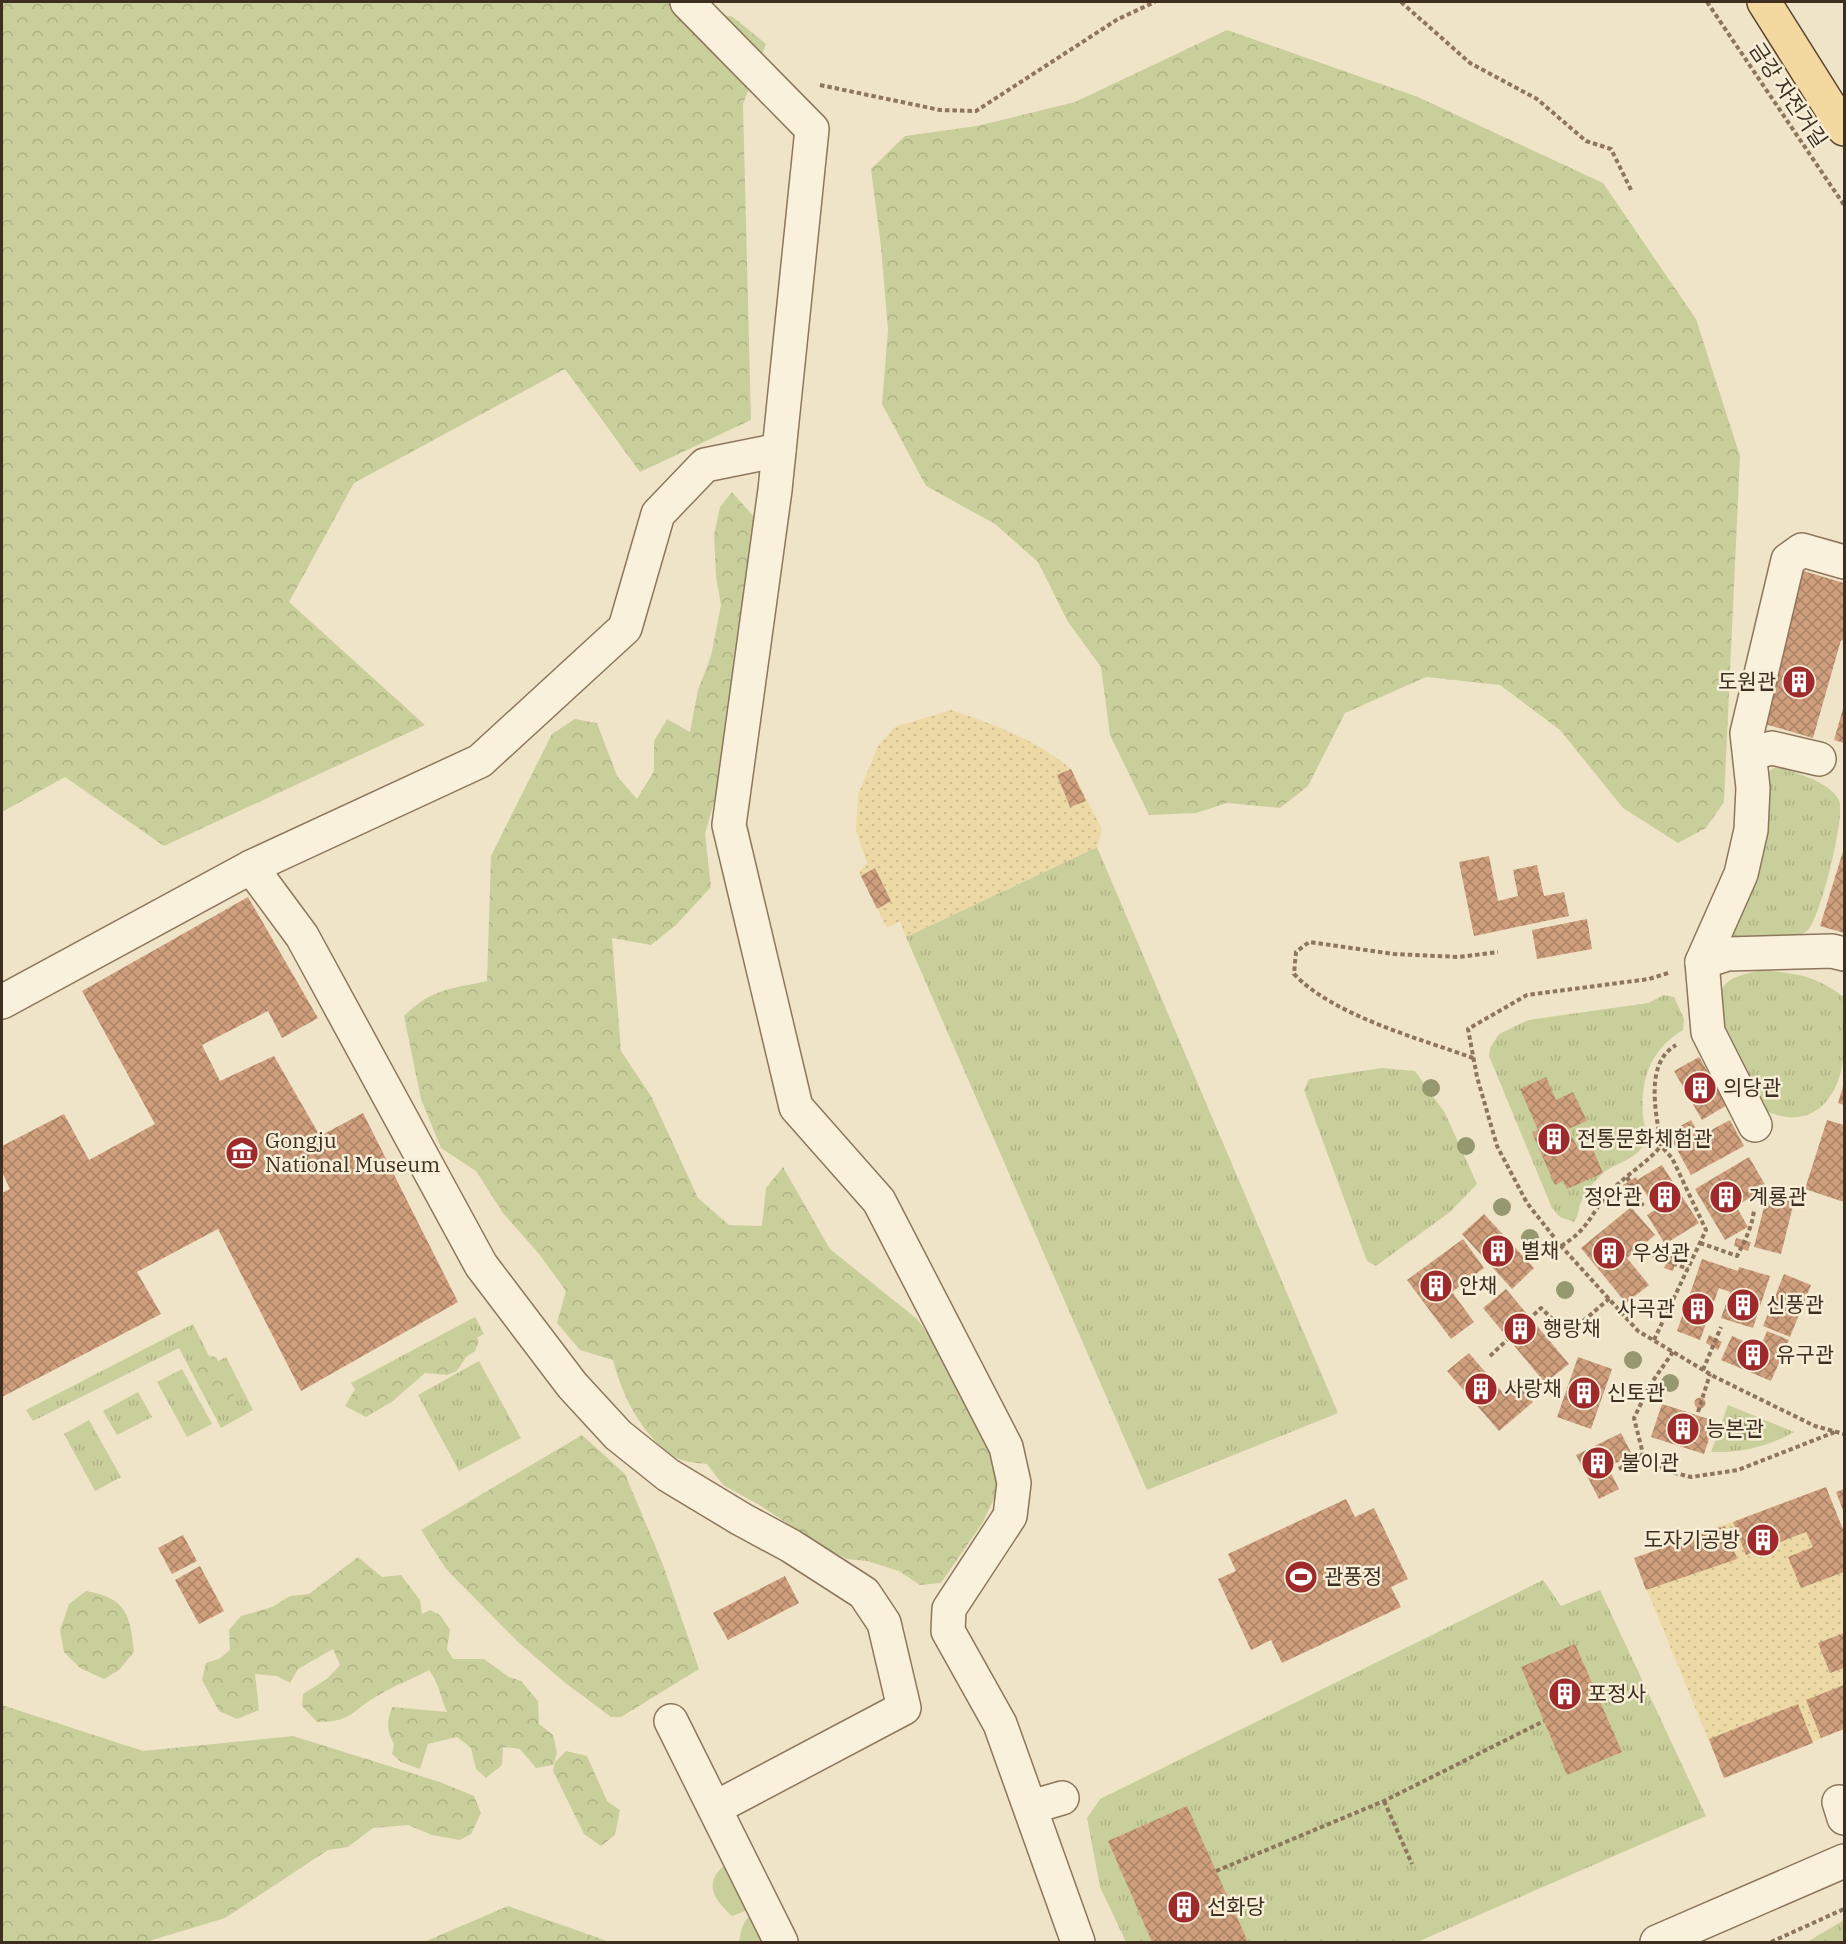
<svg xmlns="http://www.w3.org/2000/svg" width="1846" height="1944" viewBox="0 0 1846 1944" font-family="'IBM Plex Serif','Noto Sans KR',serif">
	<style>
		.grass { fill: url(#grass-tufts) }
		.forest { fill: url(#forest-crowns) }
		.sand { fill: url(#sand-dots) }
		.garden { fill: #c9cf9b }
		.building { fill: url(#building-cross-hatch) }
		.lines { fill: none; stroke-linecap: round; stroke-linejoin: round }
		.minor-casing { stroke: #8d765c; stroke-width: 36 }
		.major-casing { stroke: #5b4430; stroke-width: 36 }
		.path { stroke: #8d765c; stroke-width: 4; stroke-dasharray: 4.5 3; stroke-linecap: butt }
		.minor { stroke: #faf1dc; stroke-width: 33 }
		.major { stroke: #f3d9a0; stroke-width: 33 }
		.tree { fill: #96986f }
		.labels { text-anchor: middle; stroke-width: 5; stroke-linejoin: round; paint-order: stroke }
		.street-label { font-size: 21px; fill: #3d2e20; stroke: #f7eed8 }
		.poi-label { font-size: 21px; fill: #3d2e20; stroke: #f7eed8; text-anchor: start }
	</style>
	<defs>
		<pattern id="grass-tufts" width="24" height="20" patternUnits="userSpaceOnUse" patternTransform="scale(1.5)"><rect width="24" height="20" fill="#c9cf9b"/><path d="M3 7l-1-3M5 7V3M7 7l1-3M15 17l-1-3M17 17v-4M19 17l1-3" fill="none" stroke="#aeb285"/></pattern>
		<pattern id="forest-crowns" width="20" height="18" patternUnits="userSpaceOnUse" patternTransform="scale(1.5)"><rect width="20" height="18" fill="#c9cf9b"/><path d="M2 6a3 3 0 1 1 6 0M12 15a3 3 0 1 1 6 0" fill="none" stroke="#aeb285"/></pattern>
		<pattern id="sand-dots" width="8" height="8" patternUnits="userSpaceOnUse" patternTransform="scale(1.5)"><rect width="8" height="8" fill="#ecd9a5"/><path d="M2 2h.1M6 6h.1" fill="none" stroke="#cbbb8e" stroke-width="1.8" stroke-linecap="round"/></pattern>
		<pattern id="building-cross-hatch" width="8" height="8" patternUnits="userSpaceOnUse" patternTransform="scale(1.5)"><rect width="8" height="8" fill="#cf9f7d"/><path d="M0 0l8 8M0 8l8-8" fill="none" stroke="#a98266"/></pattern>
	</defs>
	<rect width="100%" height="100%" fill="#f0e4c8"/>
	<g class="grass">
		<path d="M1775 767C1794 772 1829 781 1839 800 1846 815 1820 921 1807 931 1787 945 1754 939 1731 938 1756 888 1775 829 1767 773Z"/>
		<path d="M1097 847 1338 1413 1147 1490 906 937Z"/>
		<path d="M1762 970C1799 974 1814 975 1844 997 1844 1015 1846 1035 1844 1053 1840 1098 1813 1132 1766 1111 1753 1086 1706 1011 1724 986 1732 975 1750 973 1762 970Z"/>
		<path d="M1664 995 1674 997 1684 1019 1683 1030C1651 1049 1640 1079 1643 1116 1644 1125 1648 1133 1644 1143 1637 1161 1614 1162 1601 1175 1593 1183 1583 1194 1580 1205 1578 1212 1578 1216 1574 1222L1560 1217 1552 1208 1489 1056 1490 1048 1499 1034 1528 1020 1648 1003Z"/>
		<path d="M1382 1068 1415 1071 1445 1113 1477 1184 1450 1212 1376 1266 1367 1261 1304 1090 1309 1079Z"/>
		<path d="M475 1317 484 1334 361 1400 351 1383Z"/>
		<path d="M193 1324 213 1364 226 1357 253 1410 221 1428 179 1348 33 1421 26 1410Z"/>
		<path d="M479 1361 521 1438 459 1471 418 1395Z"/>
		<path d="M182 1369 212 1424 187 1437 157 1382Z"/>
		<path d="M138 1392 152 1417 117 1435 103 1411Z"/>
		<path d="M1728 1405 1794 1432C1767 1447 1741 1453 1711 1452Z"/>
		<path d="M89 1420 121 1477 95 1491 64 1434Z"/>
		<path d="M1543 1580 1561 1606 1600 1590 1706 1816 1417 1942H1126L1100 1887 1087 1818 1100 1799Z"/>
		<path d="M1844 1920V1942H1807Z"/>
	</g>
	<g class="forest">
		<path d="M2 2H672L673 4 733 17 766 44 743 104 751 420 640 472 565 369 354 483 289 602 425 725 164 846 65 777 2 812Z"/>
		<path d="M1227 30 1418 97 1603 183 1696 319 1740 456 1724 802 1706 828 1678 843 1623 808 1560 730 1500 685 1426 677 1345 713 1308 786 1280 808 1227 803 1196 813 1149 815 1110 735 1101 667 1068 622 1038 562 995 524 926 486 882 404 888 330 881 247 871 169 905 136 977 126 1075 102Z"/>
		<path d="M732 492 754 517 751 579 729 748 705 834 711 887 676 925 651 945 612 938 621 1051 651 1096 698 1198 729 1225 762 1226 766 1188 783 1167 830 1249 917 1319 975 1398 1000 1486 983 1522 941 1583 920 1585 899 1571 867 1561 847 1559 825 1548 761 1506 723 1485 707 1464C697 1463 683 1462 675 1457 641 1435 623 1397 613 1360L580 1350 557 1323 566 1291 539 1254 503 1213 476 1171 441 1148 421 1099 404 1016C431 989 450 989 487 981L491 856 552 734 575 719 597 723 617 776 637 799 654 771V741L667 719 690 732 698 690 711 656 721 605 716 577 714 535 720 507Z"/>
		<path d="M472 1330 479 1341 475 1351 466 1357 457 1371 447 1375 425 1373 393 1401 366 1417 345 1406 357 1386 416 1353Z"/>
		<path d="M199 1354 216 1357 235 1393 229 1402 222 1407 214 1402 192 1371 193 1362Z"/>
		<path d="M582 1435 625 1474 662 1562 699 1669 621 1717H611L564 1682 518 1642 446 1569 421 1530Z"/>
		<path d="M358 1557 382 1577 401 1575 420 1600 422 1614 430 1610 440 1615 450 1630 447 1649 453 1659H484L509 1677 521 1681 538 1701 539 1724 553 1735 557 1753 553 1765 536 1768 520 1749 503 1747 502 1765 486 1778 476 1769 471 1748 457 1737 428 1744 420 1769 401 1762 392 1754 394 1744C386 1730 387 1722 392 1707L447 1712C440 1697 439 1683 429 1670 413 1679 395 1685 379 1695 351 1710 354 1722 317 1722L302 1706 303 1694 328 1678 340 1665 333 1649 298 1669 290 1683 277 1676 255 1674 259 1710 237 1719 219 1711 202 1680 206 1663 219 1659 230 1650 229 1630 241 1616 272 1607 290 1596 309 1594Z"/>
		<path d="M86 1591C126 1598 130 1614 134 1652L119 1670 104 1679 80 1668 64 1652 60 1630 69 1604Z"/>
		<path d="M2 1705 143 1751 293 1736 440 1782 474 1796 481 1813 471 1834 460 1840 432 1835 408 1825 373 1828 348 1847 328 1850 225 1918 146 1942H2Z"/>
		<path d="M566 1751 587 1756 607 1801 620 1810 615 1835 601 1846 584 1834 553 1771 555 1762Z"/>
		<path d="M508 1906 610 1942H424Z"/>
	</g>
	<g class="sand">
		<path d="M951 710C995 725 1035 739 1071 769L1102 829 1097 847 906 937 900 921 887 928 859 872 867 863 856 831 858 795 878 746 895 727Z"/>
		<path d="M1826 1487 1844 1532V1729L1724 1778 1634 1558Z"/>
	</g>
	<g class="garden">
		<path d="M727 1863 750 1909 732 1916C712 1898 703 1882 727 1863Z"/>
		<path d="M763 1909 787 1916 797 1936V1942H739C742 1923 745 1916 763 1909Z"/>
	</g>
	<g class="building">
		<path d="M1800 570 1844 583V641L1841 640 1813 738 1758 722Z"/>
		<path d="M1844 705V743L1834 740Z"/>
		<path d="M1071 769 1086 801 1070 807 1057 775Z"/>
		<path d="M1844 848V933L1820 926Z"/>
		<path d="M1489 856 1498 901 1518 896 1513 870 1537 865 1544 896 1564 892 1569 916 1474 936 1459 862Z"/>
		<path d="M875 868 891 901 877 909 861 876Z"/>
		<path d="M248 897 318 1018 282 1038 268 1011 202 1045 220 1081 274 1056 320 1136 363 1113 458 1302 301 1391 218 1229 137 1272 161 1314 2 1397V1193L10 1189 2 1172V1146L64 1114 89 1160 155 1124 82 991Z"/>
		<path d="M1587 919 1592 949 1537 959 1532 930Z"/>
		<path d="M1699 1057 1727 1105 1702 1120 1674 1071Z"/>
		<path d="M1546 1077 1556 1100 1573 1092 1587 1121 1568 1129 1579 1150 1591 1145 1603 1173 1567 1189 1563 1181 1555 1185 1532 1133 1538 1130 1520 1089Z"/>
		<path d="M1844 1083V1105L1838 1103Z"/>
		<path d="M1691 1120 1700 1136 1730 1120 1744 1146 1691 1175 1668 1133Z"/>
		<path d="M1827 1120 1844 1125V1202L1805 1189Z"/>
		<path d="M1749 1157 1767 1188 1736 1206 1748 1227 1725 1240 1695 1189Z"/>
		<path d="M1662 1165 1699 1223 1665 1244 1647 1215 1656 1209 1641 1186 1628 1193 1623 1185 1636 1177 1637 1180Z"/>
		<path d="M1767 1195 1794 1202 1781 1254 1754 1247Z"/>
		<path d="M1631 1207 1655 1235 1627 1258 1649 1285 1626 1303 1581 1248Z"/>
		<path d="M1484 1214 1534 1268 1512 1289 1462 1234Z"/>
		<path d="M1736 1238 1751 1242 1748 1251 1734 1246Z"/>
		<path d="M1463 1239 1484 1268 1452 1292 1474 1322 1451 1339 1407 1280Z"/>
		<path d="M1671 1253 1678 1256 1673 1271 1664 1268Z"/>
		<path d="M1702 1259 1738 1271 1739 1267 1770 1276 1753 1328 1721 1318 1730 1292 1719 1288 1700 1340 1677 1331Z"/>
		<path d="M1784 1274 1811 1285 1790 1337 1763 1326Z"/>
		<path d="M1506 1289 1569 1364 1545 1383 1483 1308Z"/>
		<path d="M1767 1331 1789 1340 1771 1381 1721 1360 1732 1336 1760 1348Z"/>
		<path d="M1709 1335 1722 1342 1718 1350 1706 1343Z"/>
		<path d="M1469 1353 1504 1394 1517 1383 1533 1402 1499 1431 1447 1371Z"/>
		<path d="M1578 1357 1612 1369 1591 1429 1557 1417Z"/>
		<circle cx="1700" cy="1403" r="5.5"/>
		<path d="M1662 1404 1715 1421 1704 1454 1651 1437Z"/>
		<path d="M1621 1433 1638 1466 1632 1468 1627 1458 1608 1467 1619 1489 1599 1499 1576 1455Z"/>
		<path d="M1826 1487 1844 1532V1572L1801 1588 1788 1557 1813 1547 1806 1532 1746 1555 1733 1522Z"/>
		<path d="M1844 1489V1513L1836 1492Z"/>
		<path d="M1346 1499 1355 1517 1374 1508 1408 1579 1391 1587 1401 1607 1282 1663 1271 1640 1251 1650 1218 1579 1236 1571 1228 1554Z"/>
		<path d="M1725 1526 1737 1559 1646 1590 1634 1558Z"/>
		<path d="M183 1535 197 1561 172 1574 158 1548Z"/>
		<path d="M200 1566 224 1611 199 1624 175 1580Z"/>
		<path d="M785 1576 799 1603 728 1640 713 1613Z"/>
		<path d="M1844 1633V1668L1830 1673 1818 1643Z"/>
		<path d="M1575 1644 1622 1752 1567 1775 1521 1667Z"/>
		<path d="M1844 1685V1729L1821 1738 1806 1700Z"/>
		<path d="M1798 1704 1813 1743 1724 1778 1709 1739Z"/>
		<path d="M1187 1806 1216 1871 1248 1942H1152L1108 1841Z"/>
	</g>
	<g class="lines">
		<defs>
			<g id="minor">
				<path d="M687 2 812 129 775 490 729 825 796 1107 879 1201 1006 1447 1014 1483 1010 1516 949 1609 948 1631 1000 1724 1078 1942"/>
				<path d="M1751 753 1772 748 1819 759"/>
				<path d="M251 867 480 761 625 628 658 514 705 465 779 450"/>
				<path d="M1702 962 1727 954 1832 951 1844 954"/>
				<path d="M2 1002 251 867 302 936 481 1265 572 1385 618 1435 668 1475 741 1519 791 1546 864 1593 884 1623 904 1708 715 1808"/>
				<path d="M1755 1125 1708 1032 1702 962 1741 874 1751 830 1753 788 1747 733 1788 560 1802 550 1844 562"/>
				<path d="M671 1721 781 1942"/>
				<path d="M1839 1802 1844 1818"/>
				<path d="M1031 1807 1062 1798"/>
				<path d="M1657 1942 1844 1861"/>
			</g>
			<path id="major" d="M1764 2 1844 129"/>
		</defs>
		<use href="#minor" class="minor-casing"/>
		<use href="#major" class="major-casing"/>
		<g class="path">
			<path d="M1401 2 1470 63 1537 99 1586 141 1611 149 1632 192"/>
			<path d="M1707 2 1844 205"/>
			<path d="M820 85 940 110 976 111 1118 19 1155 2"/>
			<path d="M1668 973 1649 979 1527 995 1468 1029 1477 1077 1497 1146 1527 1203 1561 1246 1638 1331 1715 1377 1815 1426 1844 1434"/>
			<path d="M1473 1058C1418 1038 1334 1016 1294 974L1296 952 1309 942 1394 954 1459 957 1498 952"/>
			<path d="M1627 1177 1643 1206"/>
			<path d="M1700 1243 1737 1256C1745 1240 1752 1228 1754 1210"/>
			<path d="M1561 1246C1589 1229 1589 1216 1608 1194 1624 1176 1645 1165 1661 1146 1657 1116 1643 1064 1676 1045"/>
			<path d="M1652 1255 1688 1269"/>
			<path d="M1654 1340 1706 1230 1672 1158 1661 1146"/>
			<path d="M1673 1352 1650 1385 1634 1418 1643 1454 1667 1471 1691 1477 1738 1470 1835 1432"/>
			<path d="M1490 1356 1541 1308 1568 1334 1610 1298"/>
			<path d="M1703 1370 1721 1327"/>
			<path d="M1698 1412 1710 1374"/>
			<path d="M1619 1469 1643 1454"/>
			<path d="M1384 1801 1412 1864"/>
			<path d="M1216 1871 1384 1801 1544 1721"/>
			<path d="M1771 1942 1844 1909"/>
		</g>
		<use href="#minor" class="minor"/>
		<use href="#major" class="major"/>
	</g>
	<g class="tree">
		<circle cx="1431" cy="1088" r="9"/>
		<circle cx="1466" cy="1146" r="9"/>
		<circle cx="1502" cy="1207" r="9"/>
		<circle cx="1530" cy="1238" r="9"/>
		<circle cx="1565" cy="1290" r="9"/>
		<circle cx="1633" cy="1360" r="9"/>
		<circle cx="1670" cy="1383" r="9"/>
		<circle cx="1746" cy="1431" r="9"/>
	</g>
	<defs>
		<symbol id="building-disc" viewBox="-11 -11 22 22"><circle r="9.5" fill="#9e2a2b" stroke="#f7eed8"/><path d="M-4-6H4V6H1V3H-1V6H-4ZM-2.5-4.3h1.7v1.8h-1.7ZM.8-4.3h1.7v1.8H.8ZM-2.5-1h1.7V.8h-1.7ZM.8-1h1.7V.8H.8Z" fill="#fff"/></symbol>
		<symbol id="museum-disc" viewBox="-11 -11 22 22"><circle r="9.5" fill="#9e2a2b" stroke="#f7eed8"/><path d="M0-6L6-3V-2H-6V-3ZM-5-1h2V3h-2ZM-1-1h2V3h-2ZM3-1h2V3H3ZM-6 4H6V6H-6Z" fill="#fff"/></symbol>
		<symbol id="stadium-disc" viewBox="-11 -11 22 22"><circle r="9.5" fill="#9e2a2b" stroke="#f7eed8"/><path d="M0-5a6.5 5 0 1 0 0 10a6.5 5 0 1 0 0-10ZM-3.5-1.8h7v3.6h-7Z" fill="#fff"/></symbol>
	</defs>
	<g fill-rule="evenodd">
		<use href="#building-disc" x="1780" y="663" width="38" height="38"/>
		<use href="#building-disc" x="1681" y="1069" width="38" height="38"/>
		<use href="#building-disc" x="1535" y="1120" width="38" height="38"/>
		<use href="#museum-disc" x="223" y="1134" width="38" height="38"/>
		<use href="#building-disc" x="1646" y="1178" width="38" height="38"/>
		<use href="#building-disc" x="1707" y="1178" width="38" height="38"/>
		<use href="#building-disc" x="1479" y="1232" width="38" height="38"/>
		<use href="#building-disc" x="1590" y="1234" width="38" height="38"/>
		<use href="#building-disc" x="1417" y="1267" width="38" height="38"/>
		<use href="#building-disc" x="1724" y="1286" width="38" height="38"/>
		<use href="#building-disc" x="1679" y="1290" width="38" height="38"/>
		<use href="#building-disc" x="1501" y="1310" width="38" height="38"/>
		<use href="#building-disc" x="1734" y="1336" width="38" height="38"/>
		<use href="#building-disc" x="1462" y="1370" width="38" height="38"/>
		<use href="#building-disc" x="1565" y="1374" width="38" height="38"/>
		<use href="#building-disc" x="1664" y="1410" width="38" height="38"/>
		<use href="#building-disc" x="1579" y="1444" width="38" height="38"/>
		<use href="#building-disc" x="1744" y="1521" width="38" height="38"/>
		<use href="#stadium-disc" x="1282" y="1558" width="38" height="38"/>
		<use href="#building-disc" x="1546" y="1675" width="38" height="38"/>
		<use href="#building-disc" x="1165" y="1888" width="38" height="38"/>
	</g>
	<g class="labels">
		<g class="street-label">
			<text transform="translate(1788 95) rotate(56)" y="7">금강 자전거길</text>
		</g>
		<g class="poi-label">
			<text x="1776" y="689" text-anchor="end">도원관</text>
			<text x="1723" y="1095">의당관</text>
			<text x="1577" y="1146">전통문화체험관</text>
			<text x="265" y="1148">Gongju<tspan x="265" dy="24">National Museum</tspan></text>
			<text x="1642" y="1204" text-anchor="end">정안관</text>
			<text x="1749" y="1204">계룡관</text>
			<text x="1521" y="1258">별채</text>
			<text x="1632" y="1260">우성관</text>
			<text x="1459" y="1293">안채</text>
			<text x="1766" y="1312">신풍관</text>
			<text x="1675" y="1316" text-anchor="end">사곡관</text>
			<text x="1543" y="1336">행랑채</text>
			<text x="1776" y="1362">유구관</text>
			<text x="1504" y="1396">사랑채</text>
			<text x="1607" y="1400">신토관</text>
			<text x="1706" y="1436">능본관</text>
			<text x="1621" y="1470">불이관</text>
			<text x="1740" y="1547" text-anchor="end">도자기공방</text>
			<text x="1324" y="1584">관풍정</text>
			<text x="1588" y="1701">포정사</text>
			<text x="1207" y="1914">선화당</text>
		</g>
	</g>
	<rect width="1846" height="1944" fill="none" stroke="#3d2e20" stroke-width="6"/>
</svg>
